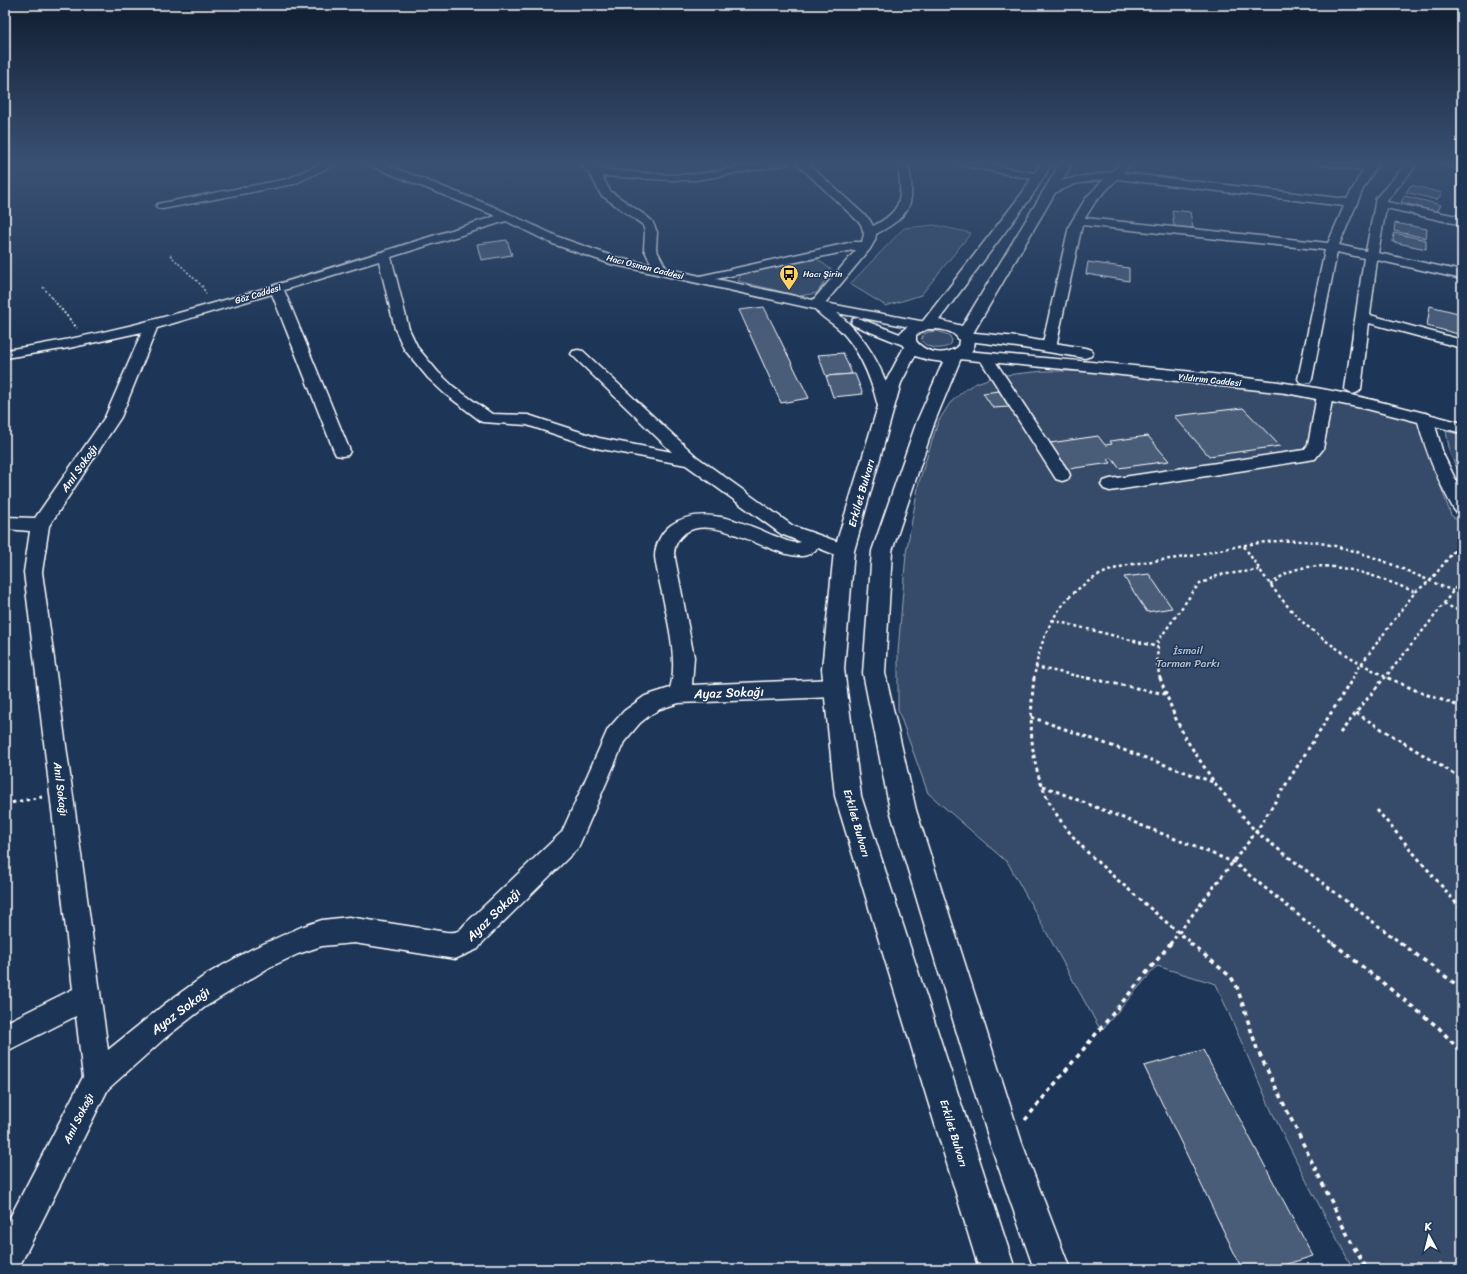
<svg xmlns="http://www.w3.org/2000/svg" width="1467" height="1274" viewBox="0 0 1467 1274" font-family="Sriracha,sans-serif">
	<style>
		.green { fill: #364b69; stroke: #9aa5b4 }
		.building { fill: #4a5d79; stroke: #fff }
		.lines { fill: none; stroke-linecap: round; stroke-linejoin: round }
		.street-casing { stroke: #fff; stroke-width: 3 }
		.secondary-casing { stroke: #fff; stroke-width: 3 }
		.primary-casing { stroke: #fff; stroke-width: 3 }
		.path-far4 { stroke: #fff; stroke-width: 1.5; stroke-dasharray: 2 2; stroke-linecap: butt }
		.path-far3 { stroke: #fff; stroke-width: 2; stroke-dasharray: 2 2; stroke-linecap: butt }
		.path-far2 { stroke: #fff; stroke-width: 2.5; stroke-dasharray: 3 3; stroke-linecap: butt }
		.path-far1 { stroke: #fff; stroke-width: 3; stroke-dasharray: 3.5 3.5; stroke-linecap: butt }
		.path { stroke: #fff; stroke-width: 3.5; stroke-dasharray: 4.5 4.5; stroke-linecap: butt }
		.street { fill: #1d3557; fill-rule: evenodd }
		.secondary { fill: #1d3557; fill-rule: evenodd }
		.primary { fill: #1d3557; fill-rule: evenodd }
		.labels { text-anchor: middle; stroke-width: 3; stroke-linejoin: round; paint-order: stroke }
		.far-street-label { font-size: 9px; fill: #fff; stroke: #1d3557 }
		.far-poi-label { font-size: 9px; fill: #fff; stroke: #1d3557; text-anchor: start }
		.street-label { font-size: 11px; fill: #fff; stroke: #1d3557 }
		.park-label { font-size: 11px; fill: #b9c0ca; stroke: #1d3557 }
		.near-street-label { font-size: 13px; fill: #fff; stroke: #1d3557 }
	</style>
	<rect width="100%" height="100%" fill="#1d3557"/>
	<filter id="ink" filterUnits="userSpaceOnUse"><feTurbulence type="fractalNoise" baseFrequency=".025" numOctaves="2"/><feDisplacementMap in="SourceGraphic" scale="8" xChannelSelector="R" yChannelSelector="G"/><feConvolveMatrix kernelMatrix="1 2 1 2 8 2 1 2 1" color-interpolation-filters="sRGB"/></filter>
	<g filter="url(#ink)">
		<g class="green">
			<path d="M934 225 971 233 921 295 886 306 850 284 904 228Z"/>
			<path d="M817 259 832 270 817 293 799 296 738 281 741 274Z"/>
			<path d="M937 331 949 335 952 340 951 344C943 351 927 349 921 340L923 335 928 332Z"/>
			<path d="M1044 371H1085L1244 387 1332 402 1416 418 1451 515 1462 524V1269H1353L1308 1184 1272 1112 1216 984 1157 966 1101 1031 1008 863 928 793 898 710V652L906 553 919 482 938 422 950 403 966 389 974 384 996 376Z"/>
			<path d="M1446 431 1462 435V480L1450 453Z"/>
		</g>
		<g class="building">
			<path d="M1411 185 1442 193 1437 200 1406 192Z"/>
			<path d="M1405 196 1441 205 1437 212 1401 202Z"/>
			<path d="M1172 210 1190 212 1193 228 1174 226Z"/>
			<path d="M1395 223 1427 229 1426 238 1394 231Z"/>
			<path d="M1394 233 1426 240V249L1393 242Z"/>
			<path d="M507 240 512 255 481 260 477 244Z"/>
			<path d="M1088 262 1129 268V281L1086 274Z"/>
			<path d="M1430 306 1462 314V335L1427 326Z"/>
			<path d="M764 307 809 398 781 403 739 310Z"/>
			<path d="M843 353 852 374 826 376 818 355Z"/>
			<path d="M852 374H855L863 394 833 397 826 376Z"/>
			<path d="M999 391 1009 407 993 408 983 393Z"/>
			<path d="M1243 408 1280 446 1209 456 1174 416Z"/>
			<path d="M1098 436 1105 445 1112 444 1110 441 1148 436 1169 461 1119 468 1112 458 1108 459 1111 463 1068 469 1050 443Z"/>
			<path d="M1149 574 1172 608 1147 612 1124 577Z"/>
			<path d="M1203 1050 1313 1256 1271 1269H1242L1144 1066Z"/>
		</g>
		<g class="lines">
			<defs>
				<g id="street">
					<path d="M324 162H337L336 164 294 184 162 209 158 208 156 206 158 204 162 203 287 179Z"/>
					<path d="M365 162H379L492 206 561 238 618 258 652 265 644 249 645 232 643 225 601 195 590 174 577 162H588L598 169C630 171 664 177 697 174 728 170 756 162 788 162L787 164 783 165 696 180H669L602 176 610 191 646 216 652 221 657 232 656 249 666 268 700 276 853 242H862L864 234 861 224 795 162H806L869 219 873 226C906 209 901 195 898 162H908C915 202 914 214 876 234L875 240 870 249 825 303 920 321 925 322 927 325 925 328 920 329 837 313C867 337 884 370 894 406L891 409 886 411 881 409 878 406C871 378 860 350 839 329 831 322 821 317 815 309L611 264 553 244 506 221 391 257 409 329 418 348 438 372 454 387 492 414 528 415 599 438 672 452 571 354 573 351 578 350 583 351 697 457 793 526 850 546 853 551 850 556 844 558 818 548C813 552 808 556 802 556 769 557 715 512 685 533 678 539 675 544 674 553L694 657 692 685 835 679 842 682 846 688 842 694 835 697 679 703 660 709 650 715 640 723 624 742 578 848 483 942 478 949 455 959 354 943 322 946 298 954 270 967 205 1007 165 1038 108 1089 18 1269H5V1227L83 1077 76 1016 5 1052V1023L73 989 24 572 30 531 5 529V517L35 518 105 417 142 332 69 348 5 358V350C92 338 175 315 259 290 338 266 417 241 496 216L366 164ZM853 250H856L813 300 716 279ZM379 261 395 329 404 349 428 378 444 393 482 422 527 425 596 448 686 465 781 534 801 542C792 545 781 538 772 535 742 522 702 504 671 525 661 532 655 545 655 557 660 594 681 654 670 688L645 696 624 711 608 729 562 832 465 924C459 932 456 933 446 932L349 917 322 920 301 927 252 949 207 974 166 1003 108 1050 42 572 49 526 121 417 157 328 272 294 334 451 336 455 342 456 348 455 350 451 284 290Z"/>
					<path d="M955 162H976L1038 174 1043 177 1038 180 960 165 956 164Z"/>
					<path d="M1121 162H1132L1123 173 1347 199 1363 170 1323 165 1319 164 1318 162H1347L1367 164 1369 162H1379L1363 189 1339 245 1366 251 1376 198 1408 162H1419L1388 199 1387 202 1462 217V225L1386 208 1378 253 1462 271V279L1377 260 1370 315 1462 340V348L1369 323 1361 389 1358 392 1353 394 1348 392 1345 389 1364 258 1337 252 1312 379 1310 382 1305 383 1300 382 1298 379 1325 250 1082 225 1056 347 1054 350 1049 351 1044 350 1042 347 1069 226 1086 198 1104 179 1075 184 1048 196 1044 195 1042 193C1055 176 1091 177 1110 172 1114 171 1118 165 1121 162ZM1117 179 1344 206 1328 243 1085 218 1095 202Z"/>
					<path d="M1439 162H1455L1462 164V170L1440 164Z"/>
					<path d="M858 318 913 339 915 342 913 345 908 346 903 345 853 325 851 322 853 319Z"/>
					<path d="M986 354 991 355 1068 471 1070 475 1068 479 1062 481 1056 479 979 358 981 355Z"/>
					<path d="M1325 390 1330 392 1333 395 1323 449 1315 459 1110 491 1104 489 1101 485 1104 481 1110 479 1304 450 1308 445 1317 395 1320 392Z"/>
					<path d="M1425 413 1431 415 1433 418 1443 454 1462 493V514L1456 512 1453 508C1437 479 1425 450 1417 418L1419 415Z"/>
				</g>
				<g id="secondary">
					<path d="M965 332 1017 337 1085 348 1091 350 1093 353 1091 356 1085 358 1017 347 960 340 957 337 960 334Z"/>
					<path d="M954 350C1064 360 1175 368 1285 383 1345 391 1404 408 1462 423V433L1367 409 1286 393 1094 372 948 358 946 355 948 352Z"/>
				</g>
				<path id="primary" d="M1041 162H1053L1032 196 939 320 962 326 1061 162H1073L972 335C979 345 971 355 961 358L935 421 892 551 885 673 916 810 1022 1143 1070 1269H1034L990 1143 890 810 863 673 872 551 917 421 943 362 929 360 915 356 901 383 854 551 844 669 861 796 1015 1269H979L835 796 822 669 834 551 885 383 904 347 900 341V333L909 325 923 321 1023 192ZM928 329C939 329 953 329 959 340L958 347C945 356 926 354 916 341V335Z"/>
			</defs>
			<use href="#street" class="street-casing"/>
			<use href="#secondary" class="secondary-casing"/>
			<use href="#primary" class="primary-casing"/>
			<g class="path-far4">
				<path d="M170 255 202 286 207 296"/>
				<path d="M43 287 52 298"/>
			</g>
			<path class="path-far3" d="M51 297 77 328"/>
			<g class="path-far2">
				<path d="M1244 546C1262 574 1282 603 1307 626 1332 647 1360 664 1390 679"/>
				<path d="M1270 585C1275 582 1280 577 1285 574 1323 554 1379 577 1415 592"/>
				<path d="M1444 604 1462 612"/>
				<path d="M1052 620 1158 647"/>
				<path d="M1035 667 1092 679"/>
				<path d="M1034 679C1041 624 1069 580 1124 566 1148 560 1172 560 1196 555 1239 546 1282 535 1325 544 1370 552 1411 573 1453 591"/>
				<path d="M1160 679 1157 664 1158 641 1198 585 1219 575 1259 570"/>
				<path d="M1352 679 1362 663 1415 592 1430 581 1462 541"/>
				<path d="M1384 679 1433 618 1462 579"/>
			</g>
			<g class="path-far1">
				<path d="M1034 678C1031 707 1029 737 1036 766 1048 819 1087 854 1127 888 1148 907 1170 925 1192 944"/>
				<path d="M1087 678 1165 694"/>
				<path d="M1160 678 1175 717 1186 739 1214 782 1256 832 1402 944"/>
				<path d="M1388 678 1422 693 1462 707"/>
				<path d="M1356 713 1462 779"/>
				<path d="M1031 717 1213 782"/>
				<path d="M1340 733 1384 678"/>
				<path d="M1043 786 1233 862 1334 944"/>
				<path d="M5 804 42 797"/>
				<path d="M1377 810 1462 910"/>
				<path d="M1170 944 1256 832 1353 678"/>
			</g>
			<g class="path">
				<path d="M1190 943 1231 977 1237 987 1257 1049 1353 1246 1367 1269"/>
				<path d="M1333 943 1439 1028 1462 1053"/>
				<path d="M1401 943 1462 989"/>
				<path d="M1025 1120 1171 943"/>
				<path d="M1462 1161V1175"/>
			</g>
			<use href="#street" class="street"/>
			<use href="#secondary" class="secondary"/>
			<use href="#primary" class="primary"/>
		</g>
	</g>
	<linearGradient id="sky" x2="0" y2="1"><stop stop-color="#101d30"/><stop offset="0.48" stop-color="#3a5174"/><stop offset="1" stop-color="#3a5174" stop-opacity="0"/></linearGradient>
	<rect width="1467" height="340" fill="url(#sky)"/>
	<defs>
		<symbol id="bus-pin" viewBox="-11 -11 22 30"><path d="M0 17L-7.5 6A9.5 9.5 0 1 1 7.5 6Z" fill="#ffd166" stroke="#1d3557"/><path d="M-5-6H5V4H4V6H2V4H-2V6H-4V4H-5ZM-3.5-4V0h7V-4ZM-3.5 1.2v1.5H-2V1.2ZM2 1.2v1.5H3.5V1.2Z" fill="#111"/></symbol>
	</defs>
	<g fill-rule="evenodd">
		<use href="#bus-pin" x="778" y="263" width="22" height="30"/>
	</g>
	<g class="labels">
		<g class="far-street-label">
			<text transform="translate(645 267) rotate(14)" y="3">Hacı Osman Caddesi</text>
			<text transform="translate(258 294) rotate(-17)" y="3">Göz Caddesi</text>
			<text transform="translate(1210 380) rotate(6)" y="3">Yıldırım Caddesi</text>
		</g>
		<g class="far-poi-label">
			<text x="803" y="277">Hacı Şirin</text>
		</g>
		<g class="street-label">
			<text transform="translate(79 468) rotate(-55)" y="4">Anıl Sokağı</text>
			<text transform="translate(861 493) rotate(-74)" y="4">Erkilet Bulvarı</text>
			<text transform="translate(61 789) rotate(83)" y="4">Anıl Sokağı</text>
			<text transform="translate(857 823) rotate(74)" y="4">Erkilet Bulvarı</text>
			<text transform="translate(78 1118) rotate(-63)" y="4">Anıl Sokağı</text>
			<text transform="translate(954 1133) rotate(73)" y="4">Erkilet Bulvarı</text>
		</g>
		<g class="park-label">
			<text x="1188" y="654">İsmail<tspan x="1188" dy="13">Tarman Parkı</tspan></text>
		</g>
		<g class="near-street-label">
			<text transform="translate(729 692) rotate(-2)" y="5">Ayaz Sokağı</text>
			<text transform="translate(493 914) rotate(-44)" y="5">Ayaz Sokağı</text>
			<text transform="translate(180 1010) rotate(-37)" y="5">Ayaz Sokağı</text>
		</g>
	</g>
	<rect width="1467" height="1274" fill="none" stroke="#1d3557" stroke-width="20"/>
	<rect x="10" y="10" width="1447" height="1254" fill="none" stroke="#fff" stroke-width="1.5" filter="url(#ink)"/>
	<g transform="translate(1429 1236) rotate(353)" stroke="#1d3557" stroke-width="3" paint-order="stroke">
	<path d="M0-3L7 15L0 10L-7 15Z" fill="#ffffff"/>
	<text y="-6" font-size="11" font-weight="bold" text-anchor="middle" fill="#ffffff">K</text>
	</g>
</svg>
